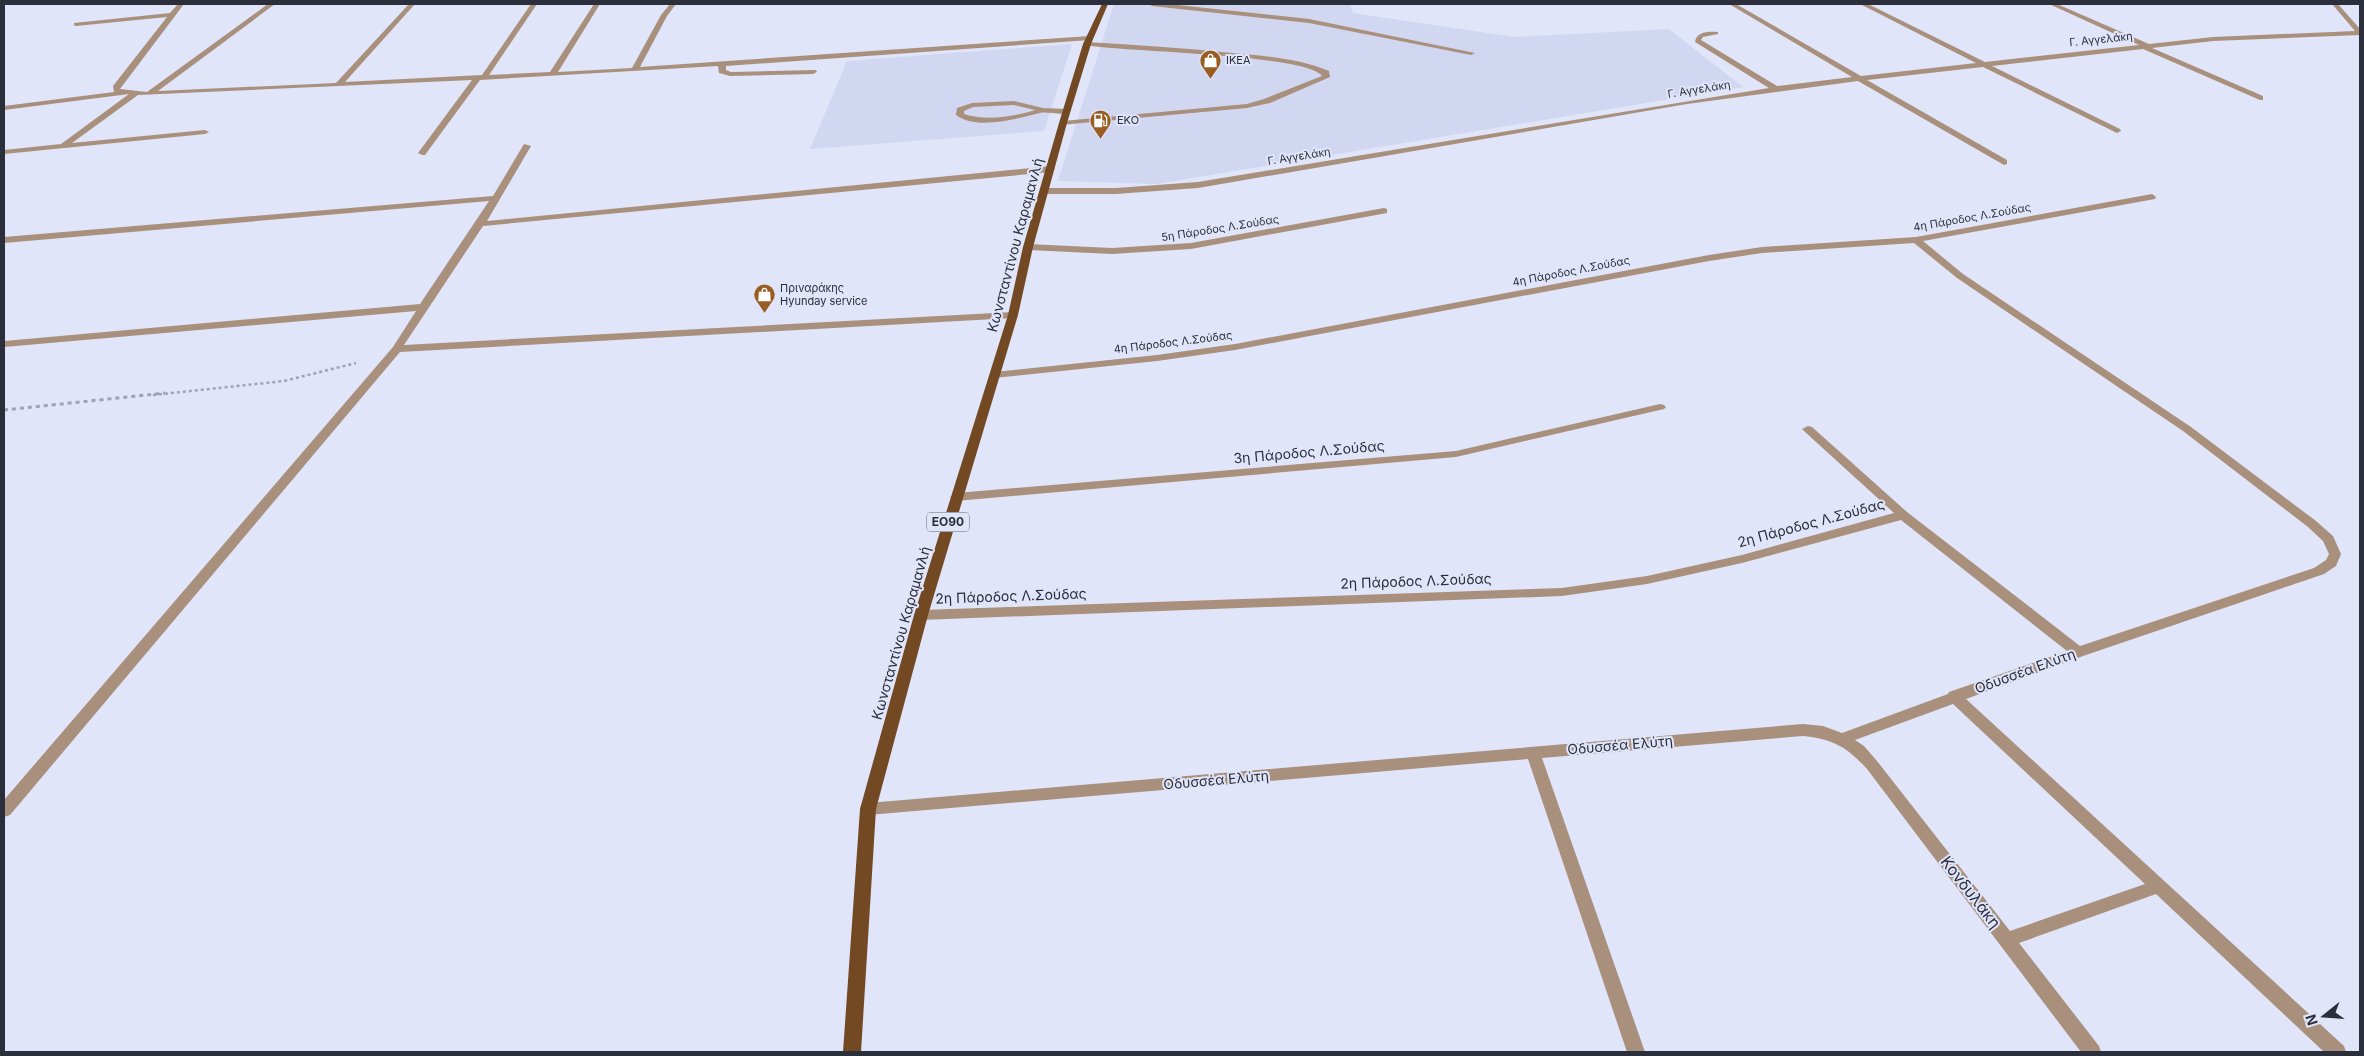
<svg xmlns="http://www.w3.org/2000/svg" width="2364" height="1056" viewBox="0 0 2364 1056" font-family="Inter,sans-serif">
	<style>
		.built { fill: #d1d7f0 }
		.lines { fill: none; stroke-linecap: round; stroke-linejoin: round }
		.path-far1 { stroke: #9da2b4; stroke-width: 2.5; stroke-dasharray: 3 3; stroke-linecap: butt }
		.path { stroke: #9da2b4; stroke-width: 3; stroke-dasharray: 4 4; stroke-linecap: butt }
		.minor { fill: #a9907d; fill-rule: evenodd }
		.major { fill: #734924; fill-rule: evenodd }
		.labels { text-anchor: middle; stroke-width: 4; stroke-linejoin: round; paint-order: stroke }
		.far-street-label { font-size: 11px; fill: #2b2e3b; stroke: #e0e5fa }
		.far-poi-label { font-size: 11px; fill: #2b2e3b; stroke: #e0e5fa; text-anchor: start }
		.shield { fill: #e0e5fa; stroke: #616574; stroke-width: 1 }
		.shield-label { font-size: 12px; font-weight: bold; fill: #2b2e3b }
		.street-label { font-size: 14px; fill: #2b2e3b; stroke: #e0e5fa }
		.near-street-label { font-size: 16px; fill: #2b2e3b; stroke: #e0e5fa }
	</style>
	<rect width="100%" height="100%" fill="#e0e5fa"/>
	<g class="built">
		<path d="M1114 4H1350L1353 13 1514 37 1669 29 1743 87 1156 184 1058 181Z"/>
		<path d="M1072 44 1044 131 810 149 847 61Z"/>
	</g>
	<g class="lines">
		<path class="path-far1" d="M153 395 284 381 356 363"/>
		<path class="path" d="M4 410 165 393"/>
		<g class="minor">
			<path d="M178 4H184L120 89 147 92 268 4H275L158 91 336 83 409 4H415L345 82 482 75 531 4H537L489 75 550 72 594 4H600L558 72 632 68 661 15 670 4H676L667 16 640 67 1090 36 1093 38 1090 40 726 66V70L731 72 816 70 817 72 813 74 730 76 719 73 718 66 480 80 425 155H422L418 153 472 80 138 95 72 143 205 130 209 132 205 134 4 154V150L61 144 129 94 4 110V106L114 92 113 86 167 17 76 26 74 25V23L170 13Z"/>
			<path d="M1149 4H1168L1309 19 1475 53 1471 55 1309 23 1152 6Z"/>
			<path d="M1729 4H1736L1861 76 1976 63 1860 4H1868L1985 62 2139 45 2049 4H2057L2149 44 2213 37 2355 31 2332 4H2338L2360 29V35L2213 41 2152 48 2263 96V100H2260L2143 49 1992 66 2120 129 2121 131 2117 133 1983 67 1867 80 2007 160V164L2004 165 1858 81 1687 104 1198 188 1116 194H1044L1040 191 1044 188H1116L1198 182 1769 88 1695 42C1696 32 1708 31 1718 32V34L1703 37 1701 40 1777 86 1852 77Z"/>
			<path d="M1087 42C1135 45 1184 48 1232 53 1264 56 1298 58 1329 71L1330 77 1270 103 1247 108 1060 125V121H1063L1247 104 1264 99 1322 76C1307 54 1121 52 1085 45L1083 44Z"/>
			<path d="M1014 101 1043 108 1067 109 1071 111C1063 117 1050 111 1040 113 1018 118 977 131 956 115L957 108 972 103ZM1014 105 1035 110C1013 117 986 121 964 114V111L973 107Z"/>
			<path d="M524 144 531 146 487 221 1051 166 1055 169 1051 172 483 226 404 345 1013 312 1018 315 1013 318 400 352 10 815 4 817V800L393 347 416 311 4 347V341L420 304 489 201 4 243V237L493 196Z"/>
			<path d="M2152 194 2156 197 2155 199 1923 241 1963 274 2191 427 2316 521 2333 536 2341 554 2336 566 2324 574 2083 656 1966 699 2344 1046 2346 1052H2324L2156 894 2019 943 2099 1046 2101 1052H2081L1867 769C1847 747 1833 739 1803 736L1542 758 1645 1052H1627L1528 759 868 815 862 813 860 809 862 805 868 803 1803 724 1823 726 1842 733 1948 694 1949 692 2067 651 1901 520 1742 563 1647 584 1562 596 921 620 916 618 914 615 916 612 921 610 1562 588 1647 576 1742 555 1894 513 1804 431 1802 429 1808 426 1812 427 1907 512 2080 646 2314 568 2326 560 2329 554 2323 541 2308 527 2183 431 1957 278 1914 243 1762 253 1709 261 1235 350 1157 361 995 378 990 375 995 372 1157 355 1235 344 1709 255 1762 247 1916 237ZM1953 704 2145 884 2010 931 1877 761 1864 746 1855 740Z"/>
			<path d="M1384 208 1387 209V213L1191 249 1112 254 1028 250 1023 247 1028 244 1112 248 1191 243Z"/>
			<path d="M1660 404 1664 405 1666 407 1664 409 1456 457 956 501 950 497 956 493 1456 451Z"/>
		</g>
		<path class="major" d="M1102 4H1108L1091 44 1067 123 1033 247 1018 315 928 615 876 809 861 1052H843L860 809 914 615 1008 315 1023 247 1059 123 1083 44Z"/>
	</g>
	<defs>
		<symbol id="shop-pin" viewBox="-11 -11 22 30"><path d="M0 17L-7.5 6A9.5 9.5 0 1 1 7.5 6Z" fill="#9a5d21" stroke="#e0e5fa"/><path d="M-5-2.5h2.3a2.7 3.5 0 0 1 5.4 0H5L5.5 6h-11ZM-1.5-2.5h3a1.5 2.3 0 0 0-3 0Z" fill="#fff"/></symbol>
		<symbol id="fuel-pin" viewBox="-11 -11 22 30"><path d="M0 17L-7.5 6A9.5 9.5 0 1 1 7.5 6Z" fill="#9a5d21" stroke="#e0e5fa"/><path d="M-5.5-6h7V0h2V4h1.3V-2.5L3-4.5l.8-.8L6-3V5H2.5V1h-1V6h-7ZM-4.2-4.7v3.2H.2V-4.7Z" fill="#fff"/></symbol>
	</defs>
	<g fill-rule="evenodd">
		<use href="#shop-pin" x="1198" y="48" width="25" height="34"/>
		<use href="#fuel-pin" x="1088" y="108" width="25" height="34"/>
		<use href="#shop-pin" x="752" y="282" width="25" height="34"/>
	</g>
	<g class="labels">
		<g class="far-street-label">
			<text transform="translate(2101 39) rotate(-6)" y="4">Γ. Αγγελάκη</text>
			<text transform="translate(1699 89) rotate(-9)" y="4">Γ. Αγγελάκη</text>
			<text transform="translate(1299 156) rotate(-9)" y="4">Γ. Αγγελάκη</text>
			<text transform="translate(1972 217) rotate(-10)" y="4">4η Πάροδος Λ.Σούδας</text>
			<text transform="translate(1220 228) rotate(-9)" y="4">5η Πάροδος Λ.Σούδας</text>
			<text transform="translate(1571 271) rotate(-11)" y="4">4η Πάροδος Λ.Σούδας</text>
			<text transform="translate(1173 342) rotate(-7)" y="4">4η Πάροδος Λ.Σούδας</text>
		</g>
		<g class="far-poi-label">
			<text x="1226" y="64">IKEA</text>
			<text x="1117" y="124">EKO</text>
			<text x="780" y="292">Πριναράκης<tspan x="780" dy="13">Hyunday service</tspan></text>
		</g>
		<rect class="shield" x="927" y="512.5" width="42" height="19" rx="4"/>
		<g class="shield-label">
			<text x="948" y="526">ΕΟ90</text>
		</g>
		<g class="street-label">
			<text transform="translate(1015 245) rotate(-75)" y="5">Κωνσταντίνου Καραμανλή</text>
			<text transform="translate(1309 452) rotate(-5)" y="5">3η Πάροδος Λ.Σούδας</text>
			<text transform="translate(1811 523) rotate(-15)" y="5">2η Πάροδος Λ.Σούδας</text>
			<text transform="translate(1416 581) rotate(-2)" y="5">2η Πάροδος Λ.Σούδας</text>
			<text transform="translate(1011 596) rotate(-2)" y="5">2η Πάροδος Λ.Σούδας</text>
			<text transform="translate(901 633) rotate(-74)" y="5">Κωνσταντίνου Καραμανλή</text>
			<text transform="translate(2025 671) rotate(-20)" y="5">Οδυσσέα Ελύτη</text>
			<text transform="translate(1620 745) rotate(-5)" y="5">Οδυσσέα Ελύτη</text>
			<text transform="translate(1216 780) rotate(-5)" y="5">Οδυσσέα Ελύτη</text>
		</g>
		<g class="near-street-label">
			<text transform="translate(1971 892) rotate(52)" y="6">Κονδυλάκη</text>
		</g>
	</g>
	<rect width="2364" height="1056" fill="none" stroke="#2b2e3b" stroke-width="10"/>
	<g transform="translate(2324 1016) rotate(253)" stroke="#e0e5fa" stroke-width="4" paint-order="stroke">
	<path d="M0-4L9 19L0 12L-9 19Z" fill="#2b2e3b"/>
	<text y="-8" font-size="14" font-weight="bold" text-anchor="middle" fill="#2b2e3b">N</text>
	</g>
</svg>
